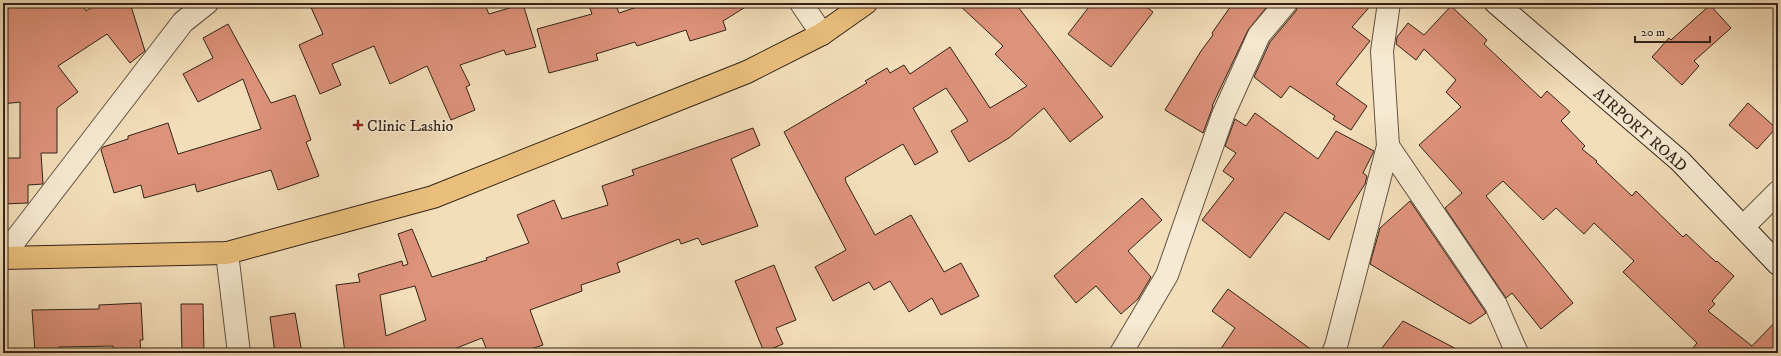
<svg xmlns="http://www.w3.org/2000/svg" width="1781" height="356" viewBox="0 0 1781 356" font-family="'IM FELL DW Pica',serif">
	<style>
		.building { fill: #dd927a; stroke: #32231a; fill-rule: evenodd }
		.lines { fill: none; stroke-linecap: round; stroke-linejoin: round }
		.minor-casing { stroke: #625242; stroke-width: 24 }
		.secondary-casing { stroke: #32231a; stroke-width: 24 }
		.primary-casing { stroke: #32231a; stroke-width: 24 }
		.minor { stroke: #f7ead2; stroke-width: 22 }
		.secondary { stroke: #f7ead2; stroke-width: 22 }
		.primary { stroke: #eabf7c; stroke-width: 22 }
		.poi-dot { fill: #8f2418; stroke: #f7ead2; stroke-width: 1.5 }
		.labels { text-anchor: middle; stroke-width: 3; stroke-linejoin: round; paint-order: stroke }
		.poi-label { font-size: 16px; fill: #32231a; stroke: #f7ead2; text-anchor: start }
		.street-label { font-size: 16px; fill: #32231a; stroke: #f7ead2 }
	</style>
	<rect width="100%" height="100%" fill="#f3deb9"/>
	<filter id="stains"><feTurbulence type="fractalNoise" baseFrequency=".005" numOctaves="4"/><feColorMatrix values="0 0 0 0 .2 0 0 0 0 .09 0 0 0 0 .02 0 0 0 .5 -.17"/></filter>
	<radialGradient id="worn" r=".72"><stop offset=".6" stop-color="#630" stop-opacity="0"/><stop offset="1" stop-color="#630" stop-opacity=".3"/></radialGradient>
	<g class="building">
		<path d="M3 3H81L86 11 98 3H130L145 51 130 63 107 34 58 66 78 92 57 108V153H41L43 184 28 185V203L3 204V158H20V102L3 104Z"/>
		<path d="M309 3H484L489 14 523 4 536 47 506 55 504 50 460 65 470 85 466 87 475 110 451 120 427 66 390 84 374 46 332 64 341 85 320 94 299 45 323 34Z"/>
		<path d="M588 3H615L619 13 649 3H752L723 21 726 30 690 41 686 30 637 46 635 42 596 54 598 60 549 73 537 29 592 14Z"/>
		<path d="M957 3H1015L1103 117 1070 142 1044 108 1009 138 969 162 951 131 968 121 946 88 913 108 938 152 915 165 903 144 845 178 846 182 875 235 911 215 944 272 961 263 979 296 941 315 932 298 909 312 890 281 874 290 869 282 833 301 815 267 846 250 784 132 867 83 865 81 887 68 890 73 904 65 910 74 950 47 990 108 1027 86 995 54 1003 46Z"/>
		<path d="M1092 3H1142L1153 12 1111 67 1068 34Z"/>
		<path d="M1233 3H1270L1248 30 1212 106H1213L1203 133 1165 110 1201 51 1213 35 1212 33Z"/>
		<path d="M1298 3H1373L1352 27 1370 41 1336 84 1367 106 1351 130 1333 119 1335 116 1290 86 1281 98 1254 77 1270 42 1296 11Z"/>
		<path d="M1710 5 1731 28 1694 61 1699 66 1682 85 1652 57 1669 38 1671 40Z"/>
		<path d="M1451 6 1487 40 1484 44 1541 98 1547 91 1570 112 1561 121 1585 146 1582 149 1597 161 1596 162 1632 196 1636 191 1683 237 1686 234 1716 262 1717 261 1734 276 1712 301 1715 304 1708 311 1752 346 1778 319V353H1689L1697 343 1623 272 1634 261 1594 223 1584 234 1556 208 1543 220 1503 181 1486 196 1573 303 1541 329 1512 293 1506 298 1445 208 1462 193 1419 145 1461 107 1446 92 1456 80 1424 49 1416 60 1396 44 1397 37 1408 23 1424 35Z"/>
		<path d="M228 24 271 103 295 95 311 140 306 142 319 176 278 190 271 170 197 192 195 184 144 198 141 185 114 193 101 150 103 147 128 139V136L168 123 178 154 261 129 243 79 198 102 183 74 213 58 203 38Z"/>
		<path d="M1748 103 1776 128 1757 149 1729 125Z"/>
		<path d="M1255 113 1318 159 1336 131 1374 151 1363 173 1367 176 1365 184 1329 240 1285 212 1250 258 1202 220 1234 179 1223 171 1236 153 1225 146 1235 119 1246 126Z"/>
		<path d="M753 128 760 145 731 159 758 226 702 245 698 238 681 244 679 239 617 263 620 272 581 285 582 291 530 310 543 345 519 353H488L482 338 444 353H345L336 285 360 282 358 274 402 261 403 266 408 264 398 234 412 229 432 277 487 260 486 258 529 243 517 215 554 200 562 219 608 205 602 186 634 175 632 170ZM415 286 426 320 386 336 380 295Z"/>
		<path d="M1142 198 1162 220 1128 251 1151 277 1138 299 1121 314 1096 286 1076 303 1054 276Z"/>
		<path d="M1410 201 1485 311 1486 313 1470 324 1370 264 1380 228Z"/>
		<path d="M774 265 796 320 776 328 783 344 764 352 735 281Z"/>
		<path d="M1228 289 1316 353H1218L1235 328 1212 311Z"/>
		<path d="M141 303 143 340H140L141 353H114L113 346 59 347V353H35L32 310 99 309V305Z"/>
		<path d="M181 304H203L204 353H182Z"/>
		<path d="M295 313 302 353H275L270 317Z"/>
		<path d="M1403 321 1464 353H1378Z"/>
	</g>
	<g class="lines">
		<defs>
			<g id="minor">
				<path d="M801 3 822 34"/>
				<path d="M1388 146 1496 305 1517 353"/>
				<path d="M1743 227 1778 192"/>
				<path d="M227 253 239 353"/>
				<path d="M3 256 183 22 207 3"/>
				<path d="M1121 353 1167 275 1223 115 1259 35 1286 3"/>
				<path d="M1333 353 1336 346 1388 146 1382 51 1389 3"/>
			</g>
			<path id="secondary" d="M1496 3 1680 161 1778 264"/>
			<path id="primary" d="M3 258 227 253 433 197 747 72 822 34 866 3"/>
		</defs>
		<use href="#minor" class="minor-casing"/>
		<use href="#secondary" class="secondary-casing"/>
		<use href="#primary" class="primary-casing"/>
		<use href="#minor" class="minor"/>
		<use href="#secondary" class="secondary"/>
		<use href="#primary" class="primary"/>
	</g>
	<path class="poi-dot" d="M356 119h4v4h4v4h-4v4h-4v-4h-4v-4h4z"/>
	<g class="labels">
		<g class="poi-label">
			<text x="367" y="131">Clinic Lashio</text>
		</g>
		<g class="street-label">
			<text transform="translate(1641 129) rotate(41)" y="6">AIRPORT ROAD</text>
		</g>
	</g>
	<rect width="1781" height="356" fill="none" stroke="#f3deb9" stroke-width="16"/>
	<rect x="4" y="4" width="1773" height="348" fill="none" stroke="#32231a" stroke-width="2"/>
	<rect x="8" y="8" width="1765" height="340" fill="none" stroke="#32231a"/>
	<path d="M1635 36v6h75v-6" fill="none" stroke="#32231a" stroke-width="2"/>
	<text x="1641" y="36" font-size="12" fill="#32231a" stroke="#f7ead2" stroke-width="3" paint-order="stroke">20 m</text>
	<rect width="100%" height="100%" filter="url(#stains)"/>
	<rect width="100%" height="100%" fill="url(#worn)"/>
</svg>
